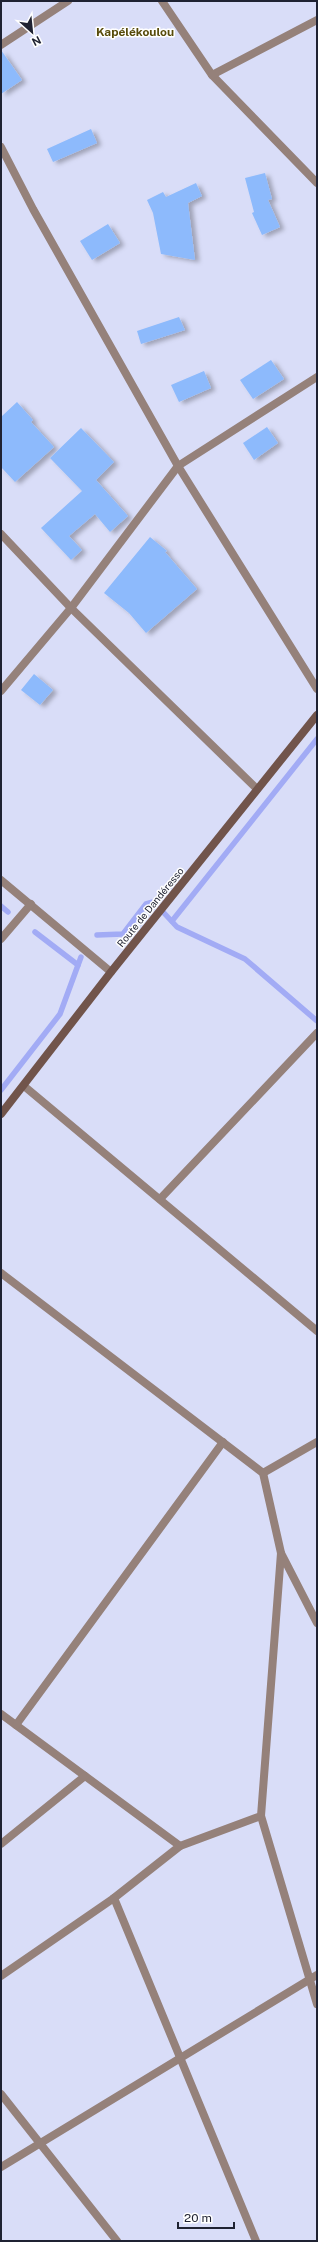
<svg xmlns="http://www.w3.org/2000/svg" width="318" height="2242" viewBox="0 0 318 2242" font-family="'Public Sans',sans-serif">
	<style>
		.lines { fill: none; stroke-linecap: round; stroke-linejoin: round }
		.stream { stroke: #a2abf5; stroke-width: 5.5 }
		.building { fill: #8dbafc; filter: url(#shadow) }
		.street { stroke: #95817a; stroke-width: 8 }
		.secondary { stroke: #71544b; stroke-width: 8 }
		.labels { text-anchor: middle; stroke-width: 3; stroke-linejoin: round; paint-order: stroke }
		.street-label { font-size: 10px; fill: #1f2232; stroke: #fff }
		.quarter-label { font-size: 12px; font-weight: bold; fill: #574b0b; stroke: #fff }
	</style>
	<defs>
		<filter id="shadow"><feDropShadow dx="4.5" dy="2.5" stdDeviation="2" flood-color="#0004"/></filter>
	</defs>
	<rect width="100%" height="100%" fill="#d9ddf8"/>
	<g class="lines">
		<g class="stream">
			<path d="M1 906 8 912"/>
			<path d="M164 913 177 927 245 959 317 1021"/>
			<path d="M172 921 317 739"/>
			<path d="M35 932 78 965"/>
			<path d="M97 935 123 934 146 904 153 902"/>
			<path d="M1 1090 60 1014 81 957"/>
		</g>
	</g>
	<g class="building">
		<path d="M1 50 22 80 1 94Z"/>
		<path d="M91 129 97 143 53 162 47 149Z"/>
		<path d="M265 173 272 199 268 200 280 227 262 235 252 213 254 212 245 178Z"/>
		<path d="M196 183 202 196 188 203 195 260 161 254 153 213 147 200 163 192 166 197Z"/>
		<path d="M108 224 120 243 92 260 80 241Z"/>
		<path d="M179 317 185 330 141 344 137 331Z"/>
		<path d="M271 360 284 379 253 399 240 380Z"/>
		<path d="M204 371 211 388 179 402 171 385Z"/>
		<path d="M17 402 33 420 31 422 54 447 15 482 1 467V417Z"/>
		<path d="M267 427 278 443 254 460 243 443Z"/>
		<path d="M81 428 114 462 96 480 128 516 110 532 95 514 69 536 82 550 71 560 41 528 82 491 50 458Z"/>
		<path d="M150 537 167 551 165 552 197 589 146 633 129 613 104 593Z"/>
		<path d="M34 674 53 690 40 705 21 690Z"/>
	</g>
	<g class="lines">
		<g class="street">
			<path d="M162 1 212 75 317 183"/>
			<path d="M1 45 68 1"/>
			<path d="M212 75 317 20"/>
			<path d="M1 147 33 209 178 466 317 689"/>
			<path d="M1 534 71 608 257 789"/>
			<path d="M1 691 71 608 178 466 317 377"/>
			<path d="M1 880 111 972"/>
			<path d="M1 939 31 904"/>
			<path d="M24 1086 317 1331"/>
			<path d="M160 1199 317 1033"/>
			<path d="M1 1273 263 1473 281 1553"/>
			<path d="M263 1473 317 1442"/>
			<path d="M1 1714 180 1846 114 1898 1 1976"/>
			<path d="M16 1725 223 1442"/>
			<path d="M261 1816 317 2004"/>
			<path d="M1 1844 85 1776"/>
			<path d="M180 1846 261 1816 281 1553 317 1623"/>
			<path d="M114 1898 256 2241"/>
			<path d="M1 2094 117 2241"/>
			<path d="M1 2167 317 1975"/>
		</g>
		<path class="secondary" d="M1 1114 111 972 317 715"/>
	</g>
	<g class="labels">
		<g class="street-label">
			<text transform="translate(150 907) rotate(-51)" y="4">Route de Dandéresso</text>
		</g>
		<g class="quarter-label">
			<text x="135" y="36">Kapélékoulou</text>
		</g>
	</g>
	<rect width="318" height="2242" fill="none" stroke="#1f2232" stroke-width="4"/>
	<g transform="translate(32 32) rotate(153)" stroke="#ffffff" stroke-width="3" paint-order="stroke">
	<path d="M0-3L7 15L0 10L-7 15Z" fill="#1f2232"/>
	<text y="-6" font-size="11" font-weight="bold" text-anchor="middle" fill="#1f2232">N</text>
	</g>
	<path d="M178 2222v6h56v-6" fill="none" stroke="#1f2232" stroke-width="2"/>
	<text x="184" y="2222" font-size="12" fill="#1f2232" stroke="#ffffff" stroke-width="3" paint-order="stroke">20 m</text>
</svg>
